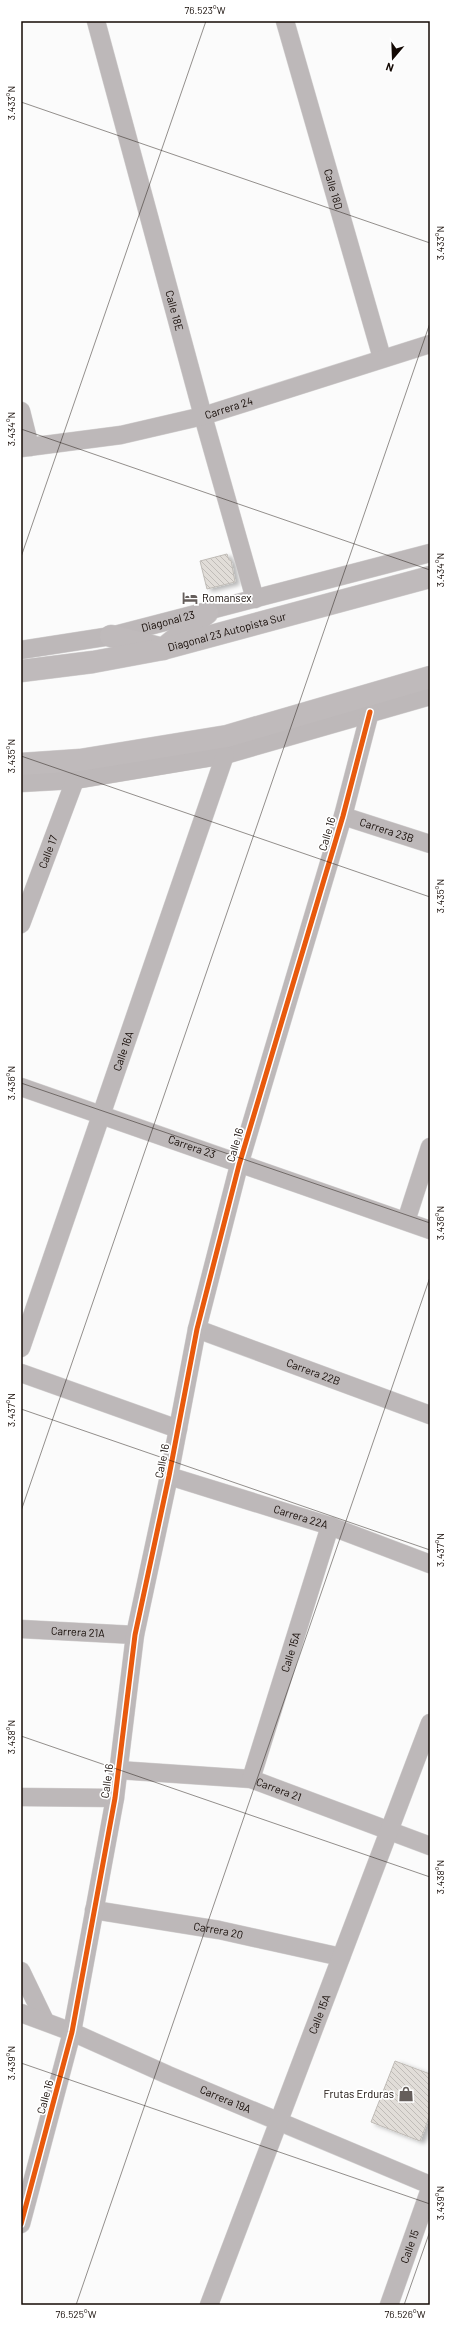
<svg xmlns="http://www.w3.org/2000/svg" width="451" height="2326" viewBox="0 0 451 2326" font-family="Barlow,sans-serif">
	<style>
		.building { fill: url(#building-back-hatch); stroke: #bfbbb6; filter: url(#shadow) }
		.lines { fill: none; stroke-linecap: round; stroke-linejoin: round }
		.minor-casing { stroke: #d6d4d4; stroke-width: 19 }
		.major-casing { stroke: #d6d4d4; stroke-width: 23 }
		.minor { stroke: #bdb8b9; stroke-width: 18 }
		.major { stroke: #bfbabb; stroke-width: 22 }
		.cycleway-casing { stroke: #fff; stroke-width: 8 }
		.cycleway { stroke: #e8590c; stroke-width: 5 }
		.ticks { fill: none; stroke: #140a05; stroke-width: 1; stroke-opacity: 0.45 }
		.labels { text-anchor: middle; stroke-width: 3.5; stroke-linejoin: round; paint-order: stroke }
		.street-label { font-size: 11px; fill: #140a05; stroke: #fff }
		.poi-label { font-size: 11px; fill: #140a05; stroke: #fff; text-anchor: start }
		.neatline { fill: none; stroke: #140a05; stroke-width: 1.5 }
		.ticks-label { font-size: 10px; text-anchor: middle; fill: #140a05 }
	</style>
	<defs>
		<pattern id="building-back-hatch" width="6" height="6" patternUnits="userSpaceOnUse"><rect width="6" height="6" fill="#e1ddd8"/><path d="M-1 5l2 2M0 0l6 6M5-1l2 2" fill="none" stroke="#c0bcb8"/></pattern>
		<filter id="shadow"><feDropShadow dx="4.5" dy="2.5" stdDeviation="2" flood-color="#0004"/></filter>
	</defs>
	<rect width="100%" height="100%" fill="#fbfbfb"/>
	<g class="building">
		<path d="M227 554 229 560H231L235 582 207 589 200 561Z"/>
		<path d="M395 2061 430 2074V2115L420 2141 371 2122Z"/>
	</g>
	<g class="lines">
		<defs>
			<g id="minor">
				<path id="s1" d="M96 21 203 416 255 599"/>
				<path id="s2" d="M285 21 382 358"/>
				<path d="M21 411 30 447"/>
				<path id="s3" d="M21 448 121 435 203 416 430 344"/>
				<path id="s4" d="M21 650 111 636 430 553"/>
				<path d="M21 783 75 780 225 755 430 696"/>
				<path id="s5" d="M343 816 430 844"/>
				<path id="s6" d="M21 924 75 780"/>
				<path id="s7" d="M21 1087 430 1230"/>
				<path d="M406 1221 430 1147"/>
				<path id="s8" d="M197 1329 430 1415"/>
				<path id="s9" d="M21 1348 225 755"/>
				<path d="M21 1373 178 1429"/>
				<path id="s10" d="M169 1476 330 1526 430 1564"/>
				<path id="s11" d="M21 1629 135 1635"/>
				<path id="s12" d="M118 1770 251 1779 430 1846"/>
				<path id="s13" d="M251 1779 330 1526"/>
				<path d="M21 1797 115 1798"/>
				<path id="s14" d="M94 1910 219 1930 341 1957"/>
				<path d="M21 1971 45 2021"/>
				<path id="s15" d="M21 2013 72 2032 168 2075 430 2185"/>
				<path d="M21 2224 72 2032 115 1798 135 1635 169 1476 197 1329 239 1165 343 816 370 712"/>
				<path id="s16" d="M209 2305 430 1723"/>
				<path id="s17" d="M389 2305 430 2189"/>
			</g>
			<g id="major">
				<path d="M111 636 163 649 207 613"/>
				<path id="s18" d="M21 671 93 662 163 649 430 577"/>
				<path d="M21 764 80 760 227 736 430 677"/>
			</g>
		</defs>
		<use href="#minor" class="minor-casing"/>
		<use href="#major" class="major-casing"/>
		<use href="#minor" class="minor"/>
		<use href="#major" class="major"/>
		<defs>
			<path id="cycleway" d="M21 2224 72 2032 115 1798 135 1635 169 1476 197 1329 239 1165 343 816 370 712"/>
		</defs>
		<use href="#cycleway" class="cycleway-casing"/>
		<use href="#cycleway" class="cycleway"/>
	</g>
	<path class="ticks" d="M21 102 430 243M21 429 430 570M21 557 206 21M21 756 430 897M21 1083 430 1223M21 1409 430 1550M21 1511 430 323M21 1736 430 1877M21 2063 430 2204M76 2305 430 1277M404 2305 430 2231"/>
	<defs>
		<symbol id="hotel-bare" viewBox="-9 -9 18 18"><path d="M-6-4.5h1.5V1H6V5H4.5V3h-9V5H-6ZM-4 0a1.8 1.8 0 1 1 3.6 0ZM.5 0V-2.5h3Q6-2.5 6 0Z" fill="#655e5b" stroke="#fff" stroke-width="2.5" paint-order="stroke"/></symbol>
		<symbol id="shop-bare" viewBox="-9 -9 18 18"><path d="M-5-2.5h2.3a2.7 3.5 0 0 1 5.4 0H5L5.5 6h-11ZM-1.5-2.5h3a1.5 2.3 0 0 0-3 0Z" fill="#655e5b" stroke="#fff" stroke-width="2.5" paint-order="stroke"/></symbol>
	</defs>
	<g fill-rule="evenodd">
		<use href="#hotel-bare" x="179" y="587" width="22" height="22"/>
		<use href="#shop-bare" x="395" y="2083" width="22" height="22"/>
	</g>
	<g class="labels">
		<g class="street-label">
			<text dy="4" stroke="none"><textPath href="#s2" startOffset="175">Calle 18D</textPath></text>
			<text dy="4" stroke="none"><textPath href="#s1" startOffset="300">Calle 18E</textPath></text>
			<text dy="4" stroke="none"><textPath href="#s3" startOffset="212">Carrera 24</textPath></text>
			<text dy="4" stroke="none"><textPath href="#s4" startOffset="150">Diagonal 23</textPath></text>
			<text dy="4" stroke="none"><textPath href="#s18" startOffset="210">Diagonal 23 Autopista Sur</textPath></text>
			<text dy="4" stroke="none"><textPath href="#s5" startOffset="46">Carrera 23B</textPath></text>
			<text transform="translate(327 834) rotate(-74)" y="4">Calle 16</text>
			<text dy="4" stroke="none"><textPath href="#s6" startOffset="77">Calle 17</textPath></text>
			<text dy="4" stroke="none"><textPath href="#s9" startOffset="314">Calle 16A</textPath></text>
			<text transform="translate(235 1145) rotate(-74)" y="4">Calle 16</text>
			<text dy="4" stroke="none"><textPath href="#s7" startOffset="181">Carrera 23</textPath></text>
			<text dy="4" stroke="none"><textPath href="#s8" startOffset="124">Carrera 22B</textPath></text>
			<text transform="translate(162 1461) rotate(-79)" y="4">Calle 16</text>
			<text dy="4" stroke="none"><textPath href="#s10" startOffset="138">Carrera 22A</textPath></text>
			<text dy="4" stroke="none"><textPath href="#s11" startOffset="57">Carrera 21A</textPath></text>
			<text dy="4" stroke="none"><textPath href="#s13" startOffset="133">Calle 15A</textPath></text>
			<text transform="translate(107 1781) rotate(-82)" y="4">Calle 16</text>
			<text dy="4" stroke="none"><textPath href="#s12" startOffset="163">Carrera 21</textPath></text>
			<text dy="4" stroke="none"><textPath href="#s14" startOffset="126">Carrera 20</textPath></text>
			<text dy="4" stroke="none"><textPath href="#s16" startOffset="311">Calle 15A</textPath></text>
			<text transform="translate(45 2097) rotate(-75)" y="4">Calle 16</text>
			<text dy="4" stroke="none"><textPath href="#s15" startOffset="222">Carrera 19A</textPath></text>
			<text dy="4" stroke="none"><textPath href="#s17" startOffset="62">Calle 15</textPath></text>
		</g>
		<g class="poi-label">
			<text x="202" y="602">Romansex</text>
			<text x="394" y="2098" text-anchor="end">Frutas Erduras</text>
		</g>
	</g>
	<rect width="451" height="2326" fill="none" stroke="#ffffff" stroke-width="44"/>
	<g transform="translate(393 58) rotate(199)" stroke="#ffffff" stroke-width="3" paint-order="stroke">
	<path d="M0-3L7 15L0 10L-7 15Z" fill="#140a05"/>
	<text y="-6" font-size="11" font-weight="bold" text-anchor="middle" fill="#140a05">N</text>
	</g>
	<rect x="22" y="22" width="407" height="2282" class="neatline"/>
	<g class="ticks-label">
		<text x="205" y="14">76.523°W</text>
		<text transform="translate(11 103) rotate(-90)" y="4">3.433°N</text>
		<text transform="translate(440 243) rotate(-90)" y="4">3.433°N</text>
		<text transform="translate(11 429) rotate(-90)" y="4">3.434°N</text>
		<text transform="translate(440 570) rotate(-90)" y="4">3.434°N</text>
		<text transform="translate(11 756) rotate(-90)" y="4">3.435°N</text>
		<text transform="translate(440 896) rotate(-90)" y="4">3.435°N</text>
		<text transform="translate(11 1083) rotate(-90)" y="4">3.436°N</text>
		<text transform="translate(440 1223) rotate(-90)" y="4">3.436°N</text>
		<text transform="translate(11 1410) rotate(-90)" y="4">3.437°N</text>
		<text transform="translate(440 1550) rotate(-90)" y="4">3.437°N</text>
		<text transform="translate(11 1737) rotate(-90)" y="4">3.438°N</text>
		<text transform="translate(440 1877) rotate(-90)" y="4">3.438°N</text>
		<text transform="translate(11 2063) rotate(-90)" y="4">3.439°N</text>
		<text transform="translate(440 2203) rotate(-90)" y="4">3.439°N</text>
		<text x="76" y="2318">76.525°W</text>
		<text x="405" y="2318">76.526°W</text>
	</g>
</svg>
